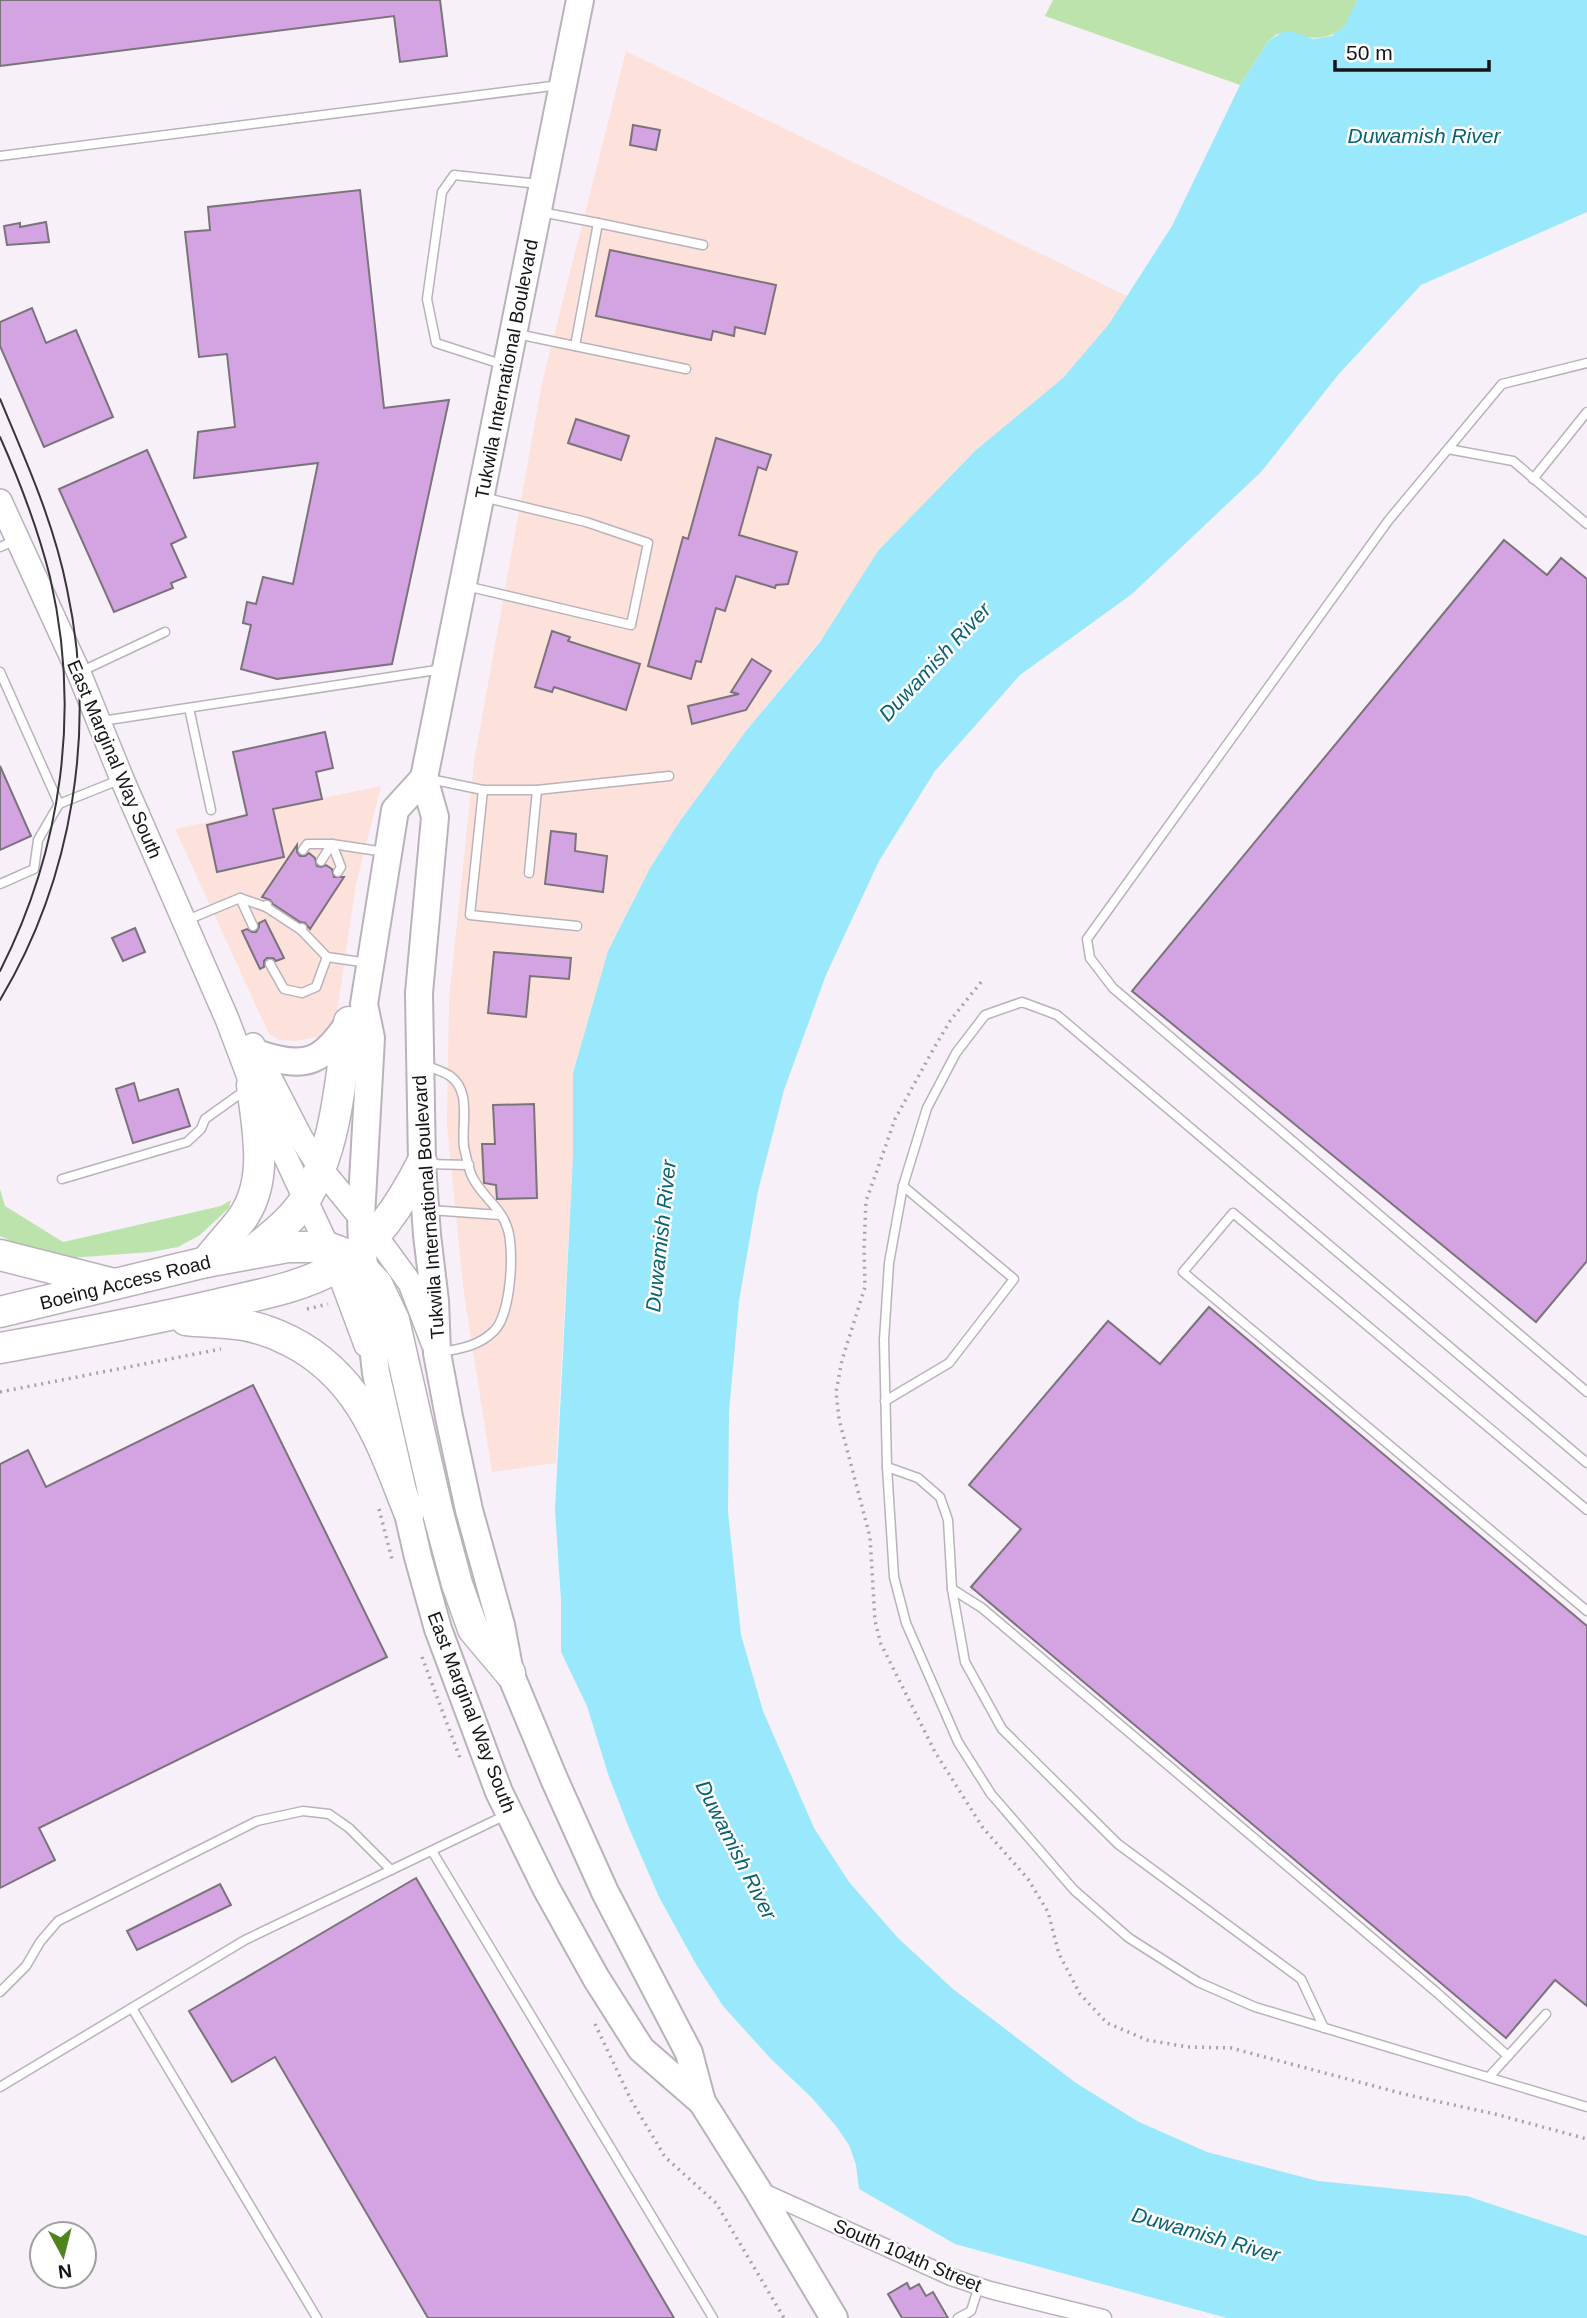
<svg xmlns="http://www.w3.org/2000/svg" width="1587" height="2318" viewBox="0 0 1587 2318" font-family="Helvetica,sans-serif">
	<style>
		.commercial { fill: #fce2db }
		.green { fill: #bde3ac }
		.water { fill: #99e8fb }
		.building { fill: #d4a3e1; stroke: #7a737b; stroke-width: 2 }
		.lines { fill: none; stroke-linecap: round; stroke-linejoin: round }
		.lane-casing { stroke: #b9b2bb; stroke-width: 11 }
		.street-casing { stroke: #b9b2bb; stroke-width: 19 }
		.secondary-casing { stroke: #b9b2bb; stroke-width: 26 }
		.primary-casing { stroke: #b9b2bb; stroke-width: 30 }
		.highway-casing { stroke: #b9b2bb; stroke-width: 33 }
		.path { stroke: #a7a2a9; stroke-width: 3.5; stroke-dasharray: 2 5; stroke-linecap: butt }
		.lane { stroke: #fff; stroke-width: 8 }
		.street { stroke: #fff; stroke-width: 16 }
		.secondary { stroke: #fff; stroke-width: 23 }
		.primary { stroke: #fff; stroke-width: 26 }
		.highway { stroke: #fff; stroke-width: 30 }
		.tram { stroke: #383539; stroke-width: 2 }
		.labels { text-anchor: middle; stroke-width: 5; stroke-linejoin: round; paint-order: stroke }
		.street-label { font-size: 19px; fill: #161417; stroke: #fff }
		.water-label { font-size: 21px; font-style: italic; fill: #066373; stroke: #fff }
	</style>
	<rect width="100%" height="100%" fill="#f7f0f9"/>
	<g class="commercial">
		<path d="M626 51 1127 296 1110 324 1063 378 976 450 746 731 680 821 650 868 608 951 573 1073V1157L556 1463 492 1472 464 1294 447 1125 449 999 474 762 542 383Z"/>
		<path d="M381 786 356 884 336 1019 327 1035 296 1041 279 1040 269 1034 175 829Z"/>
	</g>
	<g class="green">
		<path d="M1053 0H1357C1342 48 1317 38 1277 34L1269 40 1240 85 1045 16Z"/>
		<path d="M0 1189 5 1206 63 1242 221 1206 231 1200 229 1208 200 1235 178 1247 151 1252 70 1258 27 1248 0 1236Z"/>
	</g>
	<path class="water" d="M1357 0H1587V212L1421 285 1338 375 1261 472 1132 594 1020 675 935 771 879 861 826 975 784 1090 758 1191 739 1301 729 1412 728 1512 741 1635 763 1711 814 1828 849 1882 898 1938 953 1989 1076 2083 1139 2122 1207 2152 1318 2181 1467 2196 1587 2236V2318H1227L955 2244 859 2189 856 2165 849 2145 836 2126 812 2098 771 2059 723 2006 697 1966 659 1897 629 1828 609 1777 587 1706 561 1652V1600L555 1510 573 1157V1073L608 951 650 868 680 821 746 731 820 642 878 551 976 450 1063 378 1109 324 1172 226 1240 85 1269 40 1285 31 1294 32 1314 39 1332 36 1345 25Z"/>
	<g class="building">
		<path d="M0 0H440L447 56 400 62 394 16 0 66Z"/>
		<path d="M633 125 660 130 656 150 630 145Z"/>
		<path d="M360 190 384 408 449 400 392 664 277 679 241 669 251 625 243 623 247 602 256 604 263 577 293 584 318 463 194 478 198 432 235 427 227 354 199 357 185 232 210 230 208 207Z"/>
		<path d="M46 222 49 242 7 245 4 226 20 223V227Z"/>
		<path d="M610 250 776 285 765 334 735 327 734 336 713 331 711 340 596 316Z"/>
		<path d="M32 308 46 343 76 330 113 417 44 447 0 346V322Z"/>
		<path d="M576 419 629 436 621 460 568 443Z"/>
		<path d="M716 438 771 455 766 470 758 467 739 535 797 552 788 584 776 585 775 588 736 576 725 611 716 608 701 662 696 661 691 679 648 666 683 537 688 539Z"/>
		<path d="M147 450 186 537 171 544 186 577 171 583 173 588 114 612 59 489Z"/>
		<path d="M1504 540 1547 575 1561 558 1587 579V1261L1536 1322 1132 991Z"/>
		<path d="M552 631 570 637 568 641 640 664 626 710 554 687 552 692 535 687Z"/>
		<path d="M752 659 771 671 746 710 692 724 688 706 739 694 731 692Z"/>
		<path d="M325 732 333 768 316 772 322 799 273 809 284 857 217 872 207 825 247 815 233 752Z"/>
		<path d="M0 766 31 836 0 850Z"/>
		<path d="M551 831 576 834 575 851 607 856 603 892 545 884Z"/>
		<path d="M297 845V852L300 856H305L309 853 315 858 317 866 321 867 326 865 332 869 334 877H344L310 929 305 923 300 922 273 904 270 900 262 897Z"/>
		<path d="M265 920 284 958 276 961 273 958H267L264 961V967L260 969 242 931 247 929 252 932H256L259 927V923Z"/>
		<path d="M135 928 145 952 123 961 112 938Z"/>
		<path d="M494 952 571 958 569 979 530 976 526 1017 488 1013Z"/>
		<path d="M134 1083 139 1101 178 1089 190 1126 133 1143 116 1089Z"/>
		<path d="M534 1104 537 1198 497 1199 496 1185 484 1183 482 1144H495L493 1105Z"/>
		<path d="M1209 1307 1587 1626V2006L1555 1980 1506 2038 971 1587 1021 1529 969 1485 1108 1321 1160 1364Z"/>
		<path d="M253 1385 387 1657 39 1828 55 1860 0 1888V1464L28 1450 46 1487Z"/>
		<path d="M416 1878 674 2318H428L275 2057 232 2082 189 2011Z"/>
		<path d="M220 1884 231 1905 137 1950 127 1931Z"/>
		<path d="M907 2283 910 2289 919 2284 926 2296 933 2292 948 2318H902L888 2294Z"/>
	</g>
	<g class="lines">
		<defs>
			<g id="lane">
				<path d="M0 156 560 85"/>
				<path d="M541 212 598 223 575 346"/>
				<path d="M598 223 703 245"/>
				<path d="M517 334 686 369"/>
				<path d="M1587 363 1502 384 1388 521 1087 939 1090 958 1113 988 1587 1392"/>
				<path d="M504 365 436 343 427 299 442 192 454 175 539 184"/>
				<path d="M1448 449 1513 461 1587 524"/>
				<path d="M1533 479 1587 412"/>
				<path d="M0 547 14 541"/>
				<path d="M466 586 631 625 648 543 586 522 483 497"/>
				<path d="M82 671 165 632"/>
				<path d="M0 672 59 804 38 840 34 869 0 884"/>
				<path d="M189 708 211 810"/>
				<path d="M102 721 443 669"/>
				<path d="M430 779 483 790H537L529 873"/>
				<path d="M483 790 470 915 577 926"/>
				<path d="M537 790 669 776"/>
				<path d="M59 804 119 780"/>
				<path d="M303 850 307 844H332L385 852"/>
				<path d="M321 861 332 844 341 867 338 872"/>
				<path d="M240 898 253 926"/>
				<path d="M267 905 266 907 301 930 302 928"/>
				<path d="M187 920 240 898 266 907"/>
				<path d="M301 930 327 957 368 963"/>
				<path d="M270 964 284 989 302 993 316 987 327 957"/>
				<path d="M426 1065C433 1069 443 1071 450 1076 472 1091 461 1125 464 1147 466 1156 468 1166 471 1174 478 1193 501 1207 507 1227 515 1248 511 1315 494 1331 479 1346 460 1349 440 1352"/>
				<path d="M426 1164 469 1165"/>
				<path d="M62 1179 187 1142 201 1129 205 1119 247 1089"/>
				<path d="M430 1210 500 1215"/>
				<path d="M885 1401 949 1363 1014 1279 903 1186"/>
				<path d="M1587 1463 1057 1015 1022 1002 985 1015 956 1053 927 1108 903 1186 889 1263 884 1340 887 1467 894 1577 906 1623 958 1742 991 1794 1074 1890 1129 1938 1198 1982 1255 2007 1587 2107"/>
				<path d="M887 1467 918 1478 940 1497 948 1520 952 1589 965 1662 1002 1729 1118 1844 1301 1979 1324 2028"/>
				<path d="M1587 1510 1233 1213 1183 1272 1587 1611"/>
				<path d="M952 1589 982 1608 1435 1991 1508 2056"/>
				<path d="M432 1851 713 2318"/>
				<path d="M0 1992 26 1966 40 1942 58 1921 257 1821 303 1811 329 1814 349 1828 391 1870"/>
				<path d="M132 2008 317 2318"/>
				<path d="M1489 2077 1546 2014"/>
				<path d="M0 2087 245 1940 506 1815"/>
				<path d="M958 2318 971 2311 979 2286"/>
			</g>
			<path id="street" d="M759 2190 951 2277 990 2290 1103 2318"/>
			<g id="secondary">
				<path d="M0 501 79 673 122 779 227 1019 252 1085 337 1267 366 1345"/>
				<path d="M253 1045 301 1138 321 1169 375 1235 410 1283 433 1343"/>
			</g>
			<g id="primary">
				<path d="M580 0 424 778 435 817 419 993 422 1163 427 1235 435 1301 437 1353 449 1417 469 1510 501 1625 510 1673 555 1781 605 1892 689 2053 702 2102"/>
				<path d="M424 778 395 810 364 1004 371 1038 361 1217 362 1247 376 1373 418 1557 438 1629 499 1792 546 1888 596 1978 641 2049 702 2102 757 2189 834 2318"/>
				<path d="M259 1054C307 1070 323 1062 350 1021"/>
			</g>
			<g id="highway">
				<path d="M253 1251C272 1235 293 1220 306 1198 337 1146 340 1080 349 1022"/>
				<path d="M0 1255 114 1284"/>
				<path d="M206 1262C217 1248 230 1234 241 1220 270 1181 257 1129 252 1085"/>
				<path d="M0 1312 206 1262 288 1247H327L351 1256 377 1284 394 1320 438 1513 457 1584 473 1629 510 1673"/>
				<path d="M186 1320C205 1322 225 1322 244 1325 260 1328 276 1334 290 1341 361 1377 381 1442 409 1512"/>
				<path d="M0 1348C73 1335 146 1321 219 1304 257 1295 300 1288 335 1268 375 1245 401 1204 422 1163"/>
			</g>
		</defs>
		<use href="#lane" class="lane-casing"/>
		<use href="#street" class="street-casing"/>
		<use href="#secondary" class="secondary-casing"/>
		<use href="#primary" class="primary-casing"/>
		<use href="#highway" class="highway-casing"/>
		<g class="path">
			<path d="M981 982 950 1021 934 1048 895 1119 879 1165 866 1201 864 1249 865 1287 842 1360 836 1392 839 1419 870 1537 875 1621 881 1644 935 1752 983 1828 1028 1879 1048 1912 1059 1954 1080 1994 1107 2023 1147 2040 1188 2047 1231 2048 1404 2094 1495 2114 1587 2139"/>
			<path d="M307 1309 328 1304"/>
			<path d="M0 1392 221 1349"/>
			<path d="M379 1509 393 1563"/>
			<path d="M422 1657 460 1758"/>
			<path d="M595 2024 631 2100 665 2157 716 2203 784 2318"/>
		</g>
		<use href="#lane" class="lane"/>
		<use href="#street" class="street"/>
		<use href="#secondary" class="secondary"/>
		<use href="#primary" class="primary"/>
		<use href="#highway" class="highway"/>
		<g class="tram">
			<path d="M0 399C26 461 54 523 67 589 97 728 73 878 0 1000"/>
			<path d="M0 437C20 482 38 529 50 577 81 710 62 849 0 971"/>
		</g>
	</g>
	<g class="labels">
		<g class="street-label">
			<text transform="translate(506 369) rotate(-79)" y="7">Tukwila International Boulevard</text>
			<text transform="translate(115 759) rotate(67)" y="7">East Marginal Way South</text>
			<text transform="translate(428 1207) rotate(-94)" y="7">Tukwila International Boulevard</text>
			<text transform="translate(125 1282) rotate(-14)" y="7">Boeing Access Road</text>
			<text transform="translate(472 1712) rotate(69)" y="7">East Marginal Way South</text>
			<text transform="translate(908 2255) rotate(23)" y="7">South 104th Street</text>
		</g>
		<g class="water-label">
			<text x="1424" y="143">Duwamish River</text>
			<text transform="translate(935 662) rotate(-47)" y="7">Duwamish River</text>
			<text transform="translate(661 1236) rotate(-84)" y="7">Duwamish River</text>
			<text transform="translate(736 1850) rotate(63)" y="7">Duwamish River</text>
			<text transform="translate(1206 2235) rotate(16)" y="7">Duwamish River</text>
		</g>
	</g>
	<g transform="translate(63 2255) rotate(173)"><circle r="33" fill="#ffffff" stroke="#a2a1a2" stroke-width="2"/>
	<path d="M0-5L12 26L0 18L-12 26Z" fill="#4f841c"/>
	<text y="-10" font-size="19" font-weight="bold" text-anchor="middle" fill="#161417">N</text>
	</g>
	<path d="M1335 60v10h154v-10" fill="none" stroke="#161417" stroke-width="3.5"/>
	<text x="1346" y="60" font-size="21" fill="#161417" stroke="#ffffff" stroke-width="5" paint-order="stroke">50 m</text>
</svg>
